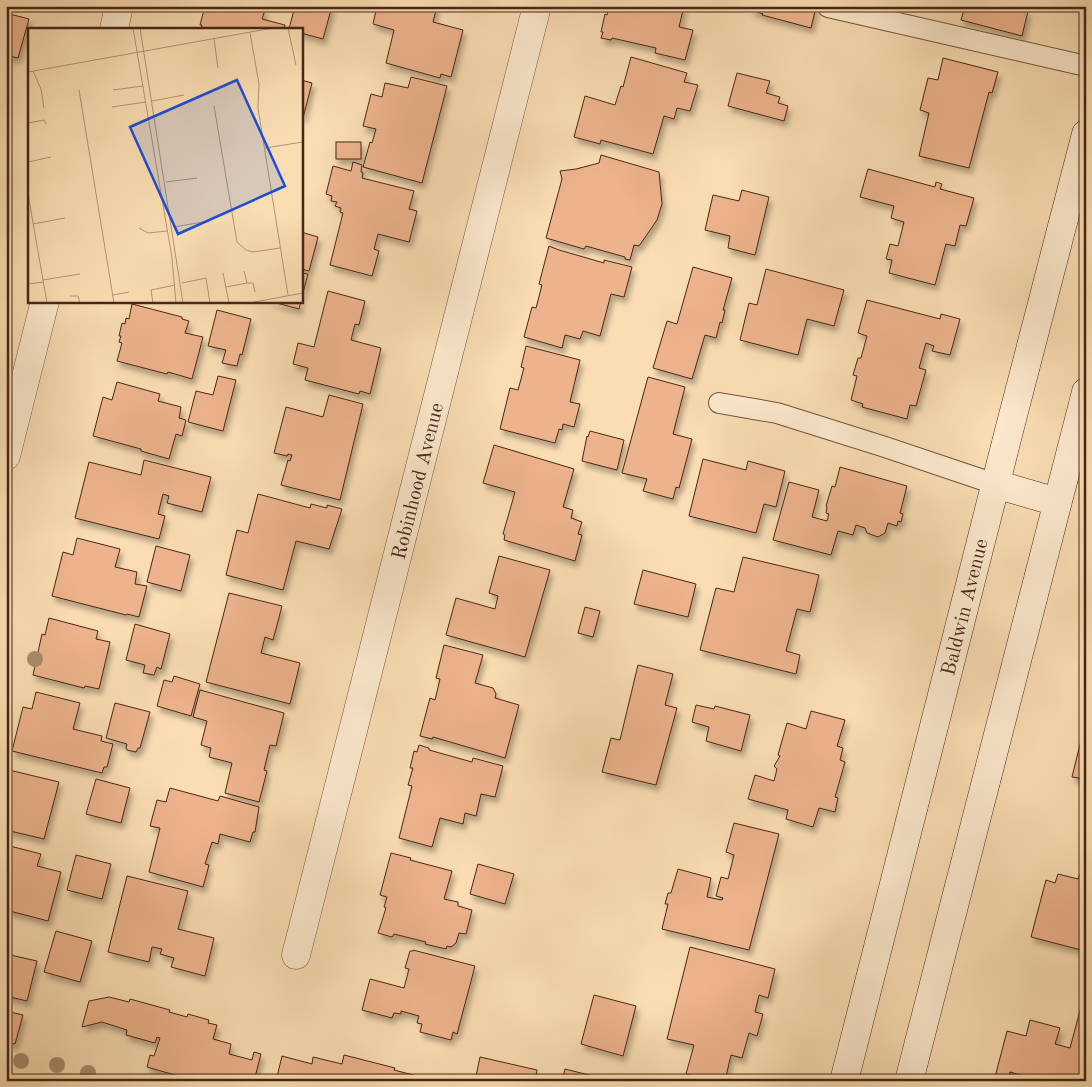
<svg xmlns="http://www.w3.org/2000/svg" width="1092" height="1087" viewBox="0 0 1092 1087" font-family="'Old Standard TT',serif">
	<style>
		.building { fill: #edb38c; stroke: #482616; filter: url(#shadow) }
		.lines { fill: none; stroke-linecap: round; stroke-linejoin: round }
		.service-casing { stroke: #74543d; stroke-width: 22 }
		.minor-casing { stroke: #74543d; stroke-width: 29 }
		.secondary-casing { stroke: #482616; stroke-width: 29 }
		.service { stroke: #fce9ce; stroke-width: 20 }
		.minor { stroke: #fce9ce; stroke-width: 28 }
		.secondary { stroke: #fce9ce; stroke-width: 28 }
		.tree { fill: #a98d6d }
		.labels { text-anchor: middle; stroke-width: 4; stroke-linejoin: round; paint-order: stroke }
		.street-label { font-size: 20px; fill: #482616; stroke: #fce9ce }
		.inset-road { fill: none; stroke: #b39474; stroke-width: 1 }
		.view { fill: #1d4ed8; fill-opacity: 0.15; stroke: #1d4ed8; stroke-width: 2.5 }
		.inset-edge { fill: none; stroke: #482616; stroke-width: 2.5 }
	</style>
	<defs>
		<filter id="shadow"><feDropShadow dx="3" dy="5.5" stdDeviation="2.5" flood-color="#0004"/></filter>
	</defs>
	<rect width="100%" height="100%" fill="#faddb3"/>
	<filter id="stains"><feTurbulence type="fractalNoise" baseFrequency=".004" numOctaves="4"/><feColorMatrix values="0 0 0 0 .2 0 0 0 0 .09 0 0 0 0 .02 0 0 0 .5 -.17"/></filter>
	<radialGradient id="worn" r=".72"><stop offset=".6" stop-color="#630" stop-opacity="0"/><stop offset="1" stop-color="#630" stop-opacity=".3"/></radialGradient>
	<g class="building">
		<path d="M205 6H260V9L265 10 262 19 285 25 284 29H201L202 25H200Z"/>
		<path d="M295 6H332L323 39 301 33V29H289Z"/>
		<path d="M377 6H437L433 22 463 30 451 77 441 74 440 78 386 63 394 30 373 24Z"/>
		<path d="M609 6H684L679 27 693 30 685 60 655 53 656 48 612 38 611 40 601 38 603 32H601L605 14 607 15Z"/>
		<path d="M752 6H814L816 7 811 28 762 15 763 14 751 10Z"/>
		<path d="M965 6H1023L1022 10 1028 11 1022 36 961 20Z"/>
		<path d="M6 13 29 19 18 58 10 56 6 71Z"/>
		<path d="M631 57 687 73 684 82 698 85 690 111 677 108 674 119 664 116 653 154 601 140 600 144 574 137 585 96 615 105 621 86 623 87Z"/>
		<path d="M943 58 998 72 992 93 989 92 969 168 919 156 929 113 920 110 928 78 938 80Z"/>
		<path d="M737 73 770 81 766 93 780 97 778 103 788 106 784 121 728 106Z"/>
		<path d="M411 77 447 86 422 183 363 167 370 142 372 143 376 129 363 126 371 94 382 97 385 83 408 88Z"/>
		<path d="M301 80 312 83 303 118 301 117Z"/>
		<rect x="336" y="142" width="25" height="17"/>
		<path d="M601 155 659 172 662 204 657 220 639 246 634 245 630 260 625 259V257L586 246 584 249 546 238 562 179 560 171 576 169 599 163Z"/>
		<path d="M353 162 362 165 361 172 363 173 362 178 414 191 409 209 417 211 409 242 378 234 374 249 379 251 372 276 330 265 343 213 340 212 341 208 335 206 337 202 331 201 332 196 326 194 333 166 351 171Z"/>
		<path d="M868 169 935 187 936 182 942 184 940 189 974 198 966 226 960 225 955 246 946 244 935 285 889 273 892 260 886 259 890 244 898 246 904 222 891 218 894 206 860 197Z"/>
		<path d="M742 190 769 197 755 255 728 248 730 236 705 230 713 195 739 201Z"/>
		<path d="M301 232 318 237 309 271 301 269Z"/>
		<path d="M549 246 559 250 604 263V260L632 267 624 297 611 294 600 336 583 331 580 339 565 335 562 348 524 337 532 307 536 308 542 285 539 284Z"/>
		<path d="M693 267 732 278 723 310H725L722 323 720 322 716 338 705 335 692 379 653 368 667 321 677 324Z"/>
		<path d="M766 269 844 290 834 326 807 319 798 355 740 340 749 303 757 305Z"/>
		<path d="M301 273 308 274 301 300Z"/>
		<path d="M328 291 365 301 359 325 355 324 351 340 381 348 370 394 360 391 359 394 305 380 308 368 293 364 298 343 314 347Z"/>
		<path d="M867 300 940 319 941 314 960 319 950 355 932 351 934 346 926 343 919 368 926 370 916 406 910 405 907 419 862 407 863 404 851 400 857 376 853 375 858 358H861L867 336 858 333Z"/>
		<path d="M269 301H301L299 309Z"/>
		<path d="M132 304 182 317V319L189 321 185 333 203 337 192 379 168 372 167 374 117 361 122 343 119 342 121 336H119L122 323 125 324 126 318 129 319Z"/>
		<path d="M217 310 251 319 242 355 240 354 237 366 222 363 226 350 208 346Z"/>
		<path d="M526 346 580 360 570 402 580 404 574 427 563 424 562 430 559 429 555 443 500 429 510 388 518 390 524 368 521 367Z"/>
		<path d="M218 376 236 380 223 431 188 422 196 391 213 395Z"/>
		<path d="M648 377 685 387 673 434 692 439 679 488 676 487 673 499 643 491 647 479 622 473Z"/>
		<path d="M117 382 160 394 158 401 181 407 179 418 186 420 182 436 176 434 169 459 141 451V449L93 436 103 397 112 400Z"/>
		<path d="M329 395 363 404 340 500 281 485 288 460 290 461 292 455 288 454 287 456 274 453 286 407 323 417Z"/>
		<path d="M590 431 624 440 617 470 582 461 587 436 588 437Z"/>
		<path d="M494 445 574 469 563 507 573 510 571 518 582 522 578 534 582 535 575 561 504 540 505 535 503 534 515 492 483 483Z"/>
		<path d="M703 459 746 470 748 461 785 471 776 507 764 504 756 533 689 516Z"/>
		<path d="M144 460 211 477 202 512 167 503 169 496 163 494 158 514 165 516 159 539 75 518 89 462 141 475Z"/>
		<path d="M840 467 907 486 900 513 903 514 901 522 898 521 897 526 888 523 885 533 878 537 867 533 865 528 856 525 853 535 838 531 831 555 773 540 789 482 819 490 812 517 827 521 829 514 826 513 827 507 826 506 832 486 835 487Z"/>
		<path d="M258 494 310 508 311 504 327 508V505L342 509 329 549 296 541 283 590 226 575 237 530 248 533Z"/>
		<path d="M77 538 120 549 115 567 137 572 135 584 147 586 139 617 127 614 126 615 52 596 63 552 73 555Z"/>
		<path d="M156 546 190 555 181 591 147 582Z"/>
		<path d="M499 556 550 570 525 657 446 635 456 598 495 609 498 596 489 593Z"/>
		<path d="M743 557 819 575 810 612 797 609 786 651 800 655 796 674 700 650 716 588 734 592Z"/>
		<path d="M643 570 696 584 688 617 634 604Z"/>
		<path d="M229 593 282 606 273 640 265 637 261 653 300 663 290 704 206 682Z"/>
		<path d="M585 607 600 611 593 637 578 633Z"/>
		<path d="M49 618 98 631 96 639 110 642 99 689 85 686 84 688 33 675 42 634 45 635Z"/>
		<path d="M135 624 170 634 161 669 157 667 154 675 143 673 145 665 126 660Z"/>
		<path d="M444 645 483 655 475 683 493 688 496 694 495 698 519 705 505 758 433 737 432 739 420 736 430 698 435 700 440 679 436 678Z"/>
		<path d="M638 665 673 674 665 705 677 708 656 785 602 772 611 738 620 740Z"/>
		<path d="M174 676 200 684 191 716 157 706 164 680 172 682Z"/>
		<path d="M200 690 284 713 276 746 270 745 264 770 267 771 259 802 225 793 232 763 209 757 211 748 201 745 207 721 193 717Z"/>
		<path d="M36 692 80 703 73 729 102 736 101 741 113 744 107 767H104L102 773 12 751 23 707 32 709Z"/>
		<path d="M115 703 150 712 140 748H138L136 752 127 750 126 748 127 744 106 738Z"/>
		<path d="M696 705 714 709 715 706 750 715 741 751 706 741 709 727 692 722Z"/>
		<path d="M811 711 845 720 837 746 843 748 840 760 845 762 835 797 838 798 835 812 819 808 813 827 786 819 788 810 748 799 755 775 774 781 777 769 774 766 780 756 778 755 787 723 806 729Z"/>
		<path d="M1086 720V779L1072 777Z"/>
		<path d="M419 745 429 748V750L472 762 473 758 503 766 495 797 481 794 476 816 465 813 463 824 440 818 432 847 399 838 412 786 408 785 413 768H410L414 751 417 752Z"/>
		<path d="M9 770 59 782 44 839 6 830V778Z"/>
		<path d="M96 779 130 788 121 823 86 814Z"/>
		<path d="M170 788 218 801 220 796 259 807 255 832H253L250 842 220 834 218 844 212 842 205 864 209 865 203 887 149 872 160 828 150 826 157 800 166 802Z"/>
		<path d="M734 823 779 834 749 950 662 929 668 904H665L668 893H671L678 869 711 878 707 897 722 900 723 898 716 896 721 877 728 879 734 855 726 852Z"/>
		<path d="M6 845 41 854 37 866 61 872 48 921 6 910Z"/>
		<path d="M391 853 411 858 410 860 452 871 444 899 458 902V906L472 910 466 934 459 933 456 943 451 947 447 946 446 949 425 944 426 942 394 934 392 937 378 933 386 908 384 907 387 897 380 895Z"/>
		<path d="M76 855 111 864 102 899 67 890Z"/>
		<path d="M478 864 514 874 505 904 470 894Z"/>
		<path d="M1058 874 1078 879 1080 874 1086 875 1085 951 1031 937 1046 880 1055 883Z"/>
		<path d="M127 876 188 891 178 929 214 938 205 976 171 967 174 958 160 954 162 949 152 947 149 962 108 952Z"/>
		<path d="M56 931 92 941 80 982 44 972Z"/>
		<path d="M690 947 775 969 768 998 759 995 755 1012 763 1014 757 1036 749 1033 742 1058 731 1055 725 1081H714L686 1074 694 1045 667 1039Z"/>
		<path d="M413 950 475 966 457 1034 453 1032 451 1040 420 1032 422 1024 417 1023 419 1016 401 1011V1014L394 1013 392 1018 362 1010 370 979 404 988 409 969 405 968 410 951H413Z"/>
		<path d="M6 954 37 961 27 1001 6 996Z"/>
		<path d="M1086 980V996L1082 995Z"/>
		<path d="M594 995 636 1006 623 1056 581 1044Z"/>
		<path d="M109 997 129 1002 130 999 170 1010 169 1012 187 1017 188 1014 209 1020 208 1023 217 1025 213 1039 231 1044 229 1054 252 1060 254 1052 261 1054 254 1081H196L147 1067 150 1055 154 1056 160 1038 157 1037 155 1043 126 1035 127 1030 102 1022 82 1027 89 1001Z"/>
		<path d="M1081 1007 1086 1008 1085 1081H1042L1010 1072 1008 1081H994L1007 1031 1026 1036 1030 1020 1060 1028 1055 1044 1070 1048Z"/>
		<path d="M6 1011 23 1015 15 1044 6 1042Z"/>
		<path d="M344 1055 395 1068 394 1070 417 1076 416 1081H276L282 1056 312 1064 313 1057 342 1064Z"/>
		<path d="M480 1057 537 1070 535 1081H475Z"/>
		<path d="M565 1069 613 1081H562Z"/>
	</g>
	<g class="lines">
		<defs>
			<g id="service">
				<path d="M828 7 1086 66"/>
				<path d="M719 403 777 413 885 447 995 484"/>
			</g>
			<g id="minor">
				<path d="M114 29 119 6"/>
				<path d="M6 456 45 301"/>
				<path d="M296 955 537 6"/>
			</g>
			<g id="secondary">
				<path d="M995 484 1057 502"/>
				<path d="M844 1081 1010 427 1086 134"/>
				<path d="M909 1081 1086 392"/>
			</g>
		</defs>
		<use href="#service" class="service-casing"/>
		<use href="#minor" class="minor-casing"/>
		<use href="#secondary" class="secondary-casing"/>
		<use href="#service" class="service"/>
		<use href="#minor" class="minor"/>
		<use href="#secondary" class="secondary"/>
	</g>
	<g class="tree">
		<circle cx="35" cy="659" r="8"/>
		<circle cx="21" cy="1061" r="8"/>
		<circle cx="57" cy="1065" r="8"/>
		<circle cx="88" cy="1073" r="8"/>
	</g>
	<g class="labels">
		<g class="street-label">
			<text transform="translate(417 481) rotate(-76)" y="7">Robinhood Avenue</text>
			<text transform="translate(964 607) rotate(-76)" y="7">Baldwin Avenue</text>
		</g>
	</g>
	<g transform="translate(28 28)">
		<rect width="275" height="275" fill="#faddb3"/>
		<path class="inset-road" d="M105 0 144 230 148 275M112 0 155 275M260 0 268 37M222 5 231 56 230 80 260 267M186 11 190 40M5 43 13 61 16 80M0 44 245 0M51 62 86 275M85 62 115 58M124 73 156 67M186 78 209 214 218 222 225 224 252 220M84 79 118 74M0 95 16 92 18 96M237 120 275 114M0 134 23 129M138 154 169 150M0 166 19 275M5 196 37 190M146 199 175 194M111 200 120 205 139 203M216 243 219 255H225L227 264M195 245 201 275M15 252 52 246M154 255 178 250 182 275M0 256 16 254M198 259 219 255M85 267 101 264M42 268H50L52 275M125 275 123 262 147 257M221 275 275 265"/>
		<path class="view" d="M209 52 257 158 150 206 102 99Z"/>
		<rect width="275" height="275" class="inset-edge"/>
	</g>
	<rect width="1092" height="1087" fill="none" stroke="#faddb3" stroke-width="25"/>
	<rect x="8" y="8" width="1077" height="1072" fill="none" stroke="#482616" stroke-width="2.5"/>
	<rect x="12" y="12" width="1067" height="1062" fill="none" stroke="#482616"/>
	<rect width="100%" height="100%" filter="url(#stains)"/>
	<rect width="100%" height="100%" fill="url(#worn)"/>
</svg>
